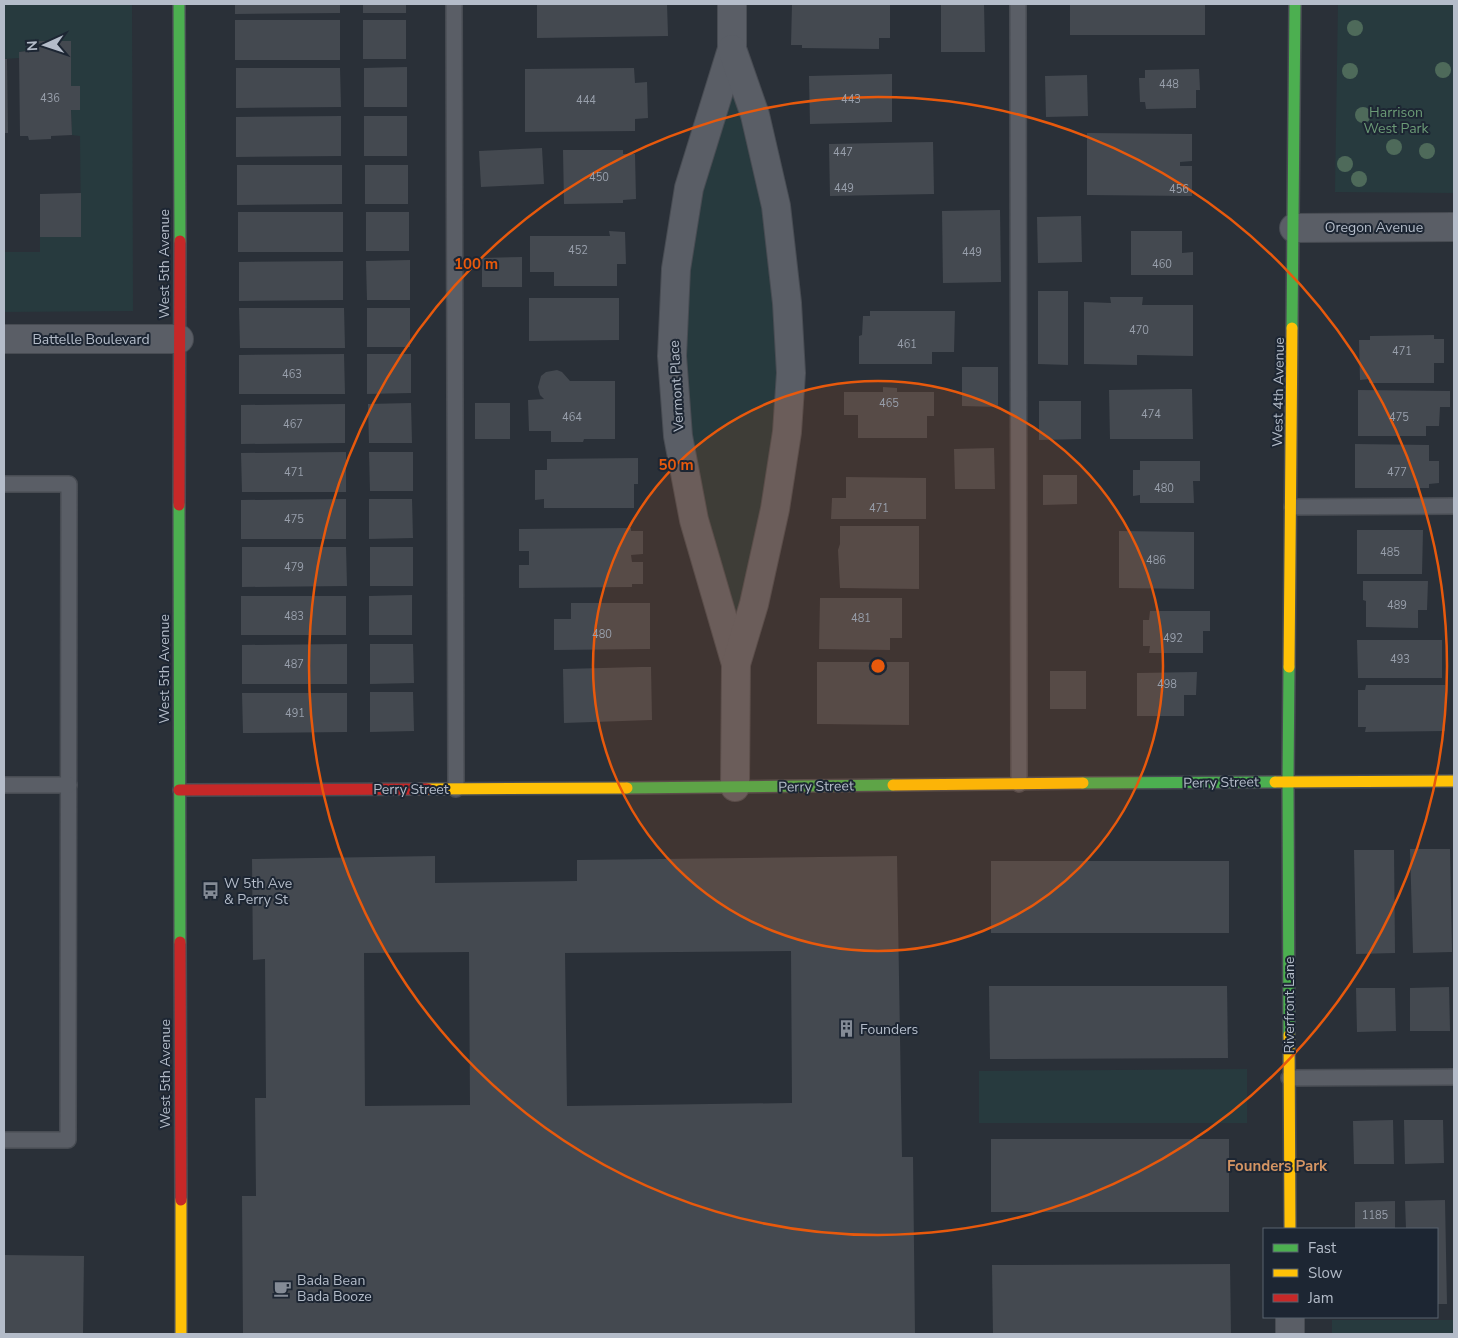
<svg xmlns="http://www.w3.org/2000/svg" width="1458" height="1338" viewBox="0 0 1458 1338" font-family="'Nunito Sans',sans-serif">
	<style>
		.green { fill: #273a3e }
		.building { fill: #444950; fill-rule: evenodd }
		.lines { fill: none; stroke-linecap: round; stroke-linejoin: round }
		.lane-casing { stroke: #484c53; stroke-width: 18 }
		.street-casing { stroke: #484c53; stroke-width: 30 }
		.fast-casing { stroke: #484c53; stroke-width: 14 }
		.slow-casing { stroke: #484c53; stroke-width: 14 }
		.jam-casing { stroke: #484c53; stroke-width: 14 }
		.lane { stroke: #5a5e66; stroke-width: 15 }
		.street { stroke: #5a5e66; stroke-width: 28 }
		.fast { stroke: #4caf50; stroke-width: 11 }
		.slow { stroke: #ffc107; stroke-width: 11 }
		.jam { stroke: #c62828; stroke-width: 11 }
		.tree { fill: #4e6a5a }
		.ring { fill: none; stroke: #e8590c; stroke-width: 2.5 }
		.labels { text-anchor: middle; stroke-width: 4; stroke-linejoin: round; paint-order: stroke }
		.number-label { font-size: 11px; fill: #989fab }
		.park-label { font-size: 14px; fill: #6b9a76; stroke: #1d2633 }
		.street-label { font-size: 14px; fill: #b4bcc9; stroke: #1d2633 }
		.poi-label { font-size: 14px; fill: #b4bcc9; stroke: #1d2633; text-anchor: start }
		.neighbourhood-label { font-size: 15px; font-weight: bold; fill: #d59563; stroke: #1d2633 }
		.centre { fill: #e8590c; stroke: #1d2633; stroke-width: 2.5 }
		.ring-label { font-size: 15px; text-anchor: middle; font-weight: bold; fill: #e8590c; stroke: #1d2633; stroke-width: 4; stroke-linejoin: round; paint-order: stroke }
	</style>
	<rect width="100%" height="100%" fill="#2a3038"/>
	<g class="green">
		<path d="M4 4H132L133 311 4 312V252H40V237L81 236 80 136 72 135 71 110H80V87L71 86V41H27V51L19 52V58L4 59Z"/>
		<path d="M1338 4H1454V193L1335 192Z"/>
		<path d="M732 49 755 115 791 373 736 664 694 520 676 269Z"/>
		<path d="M1247 1069V1123H979V1071Z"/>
		<rect x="1332" y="1320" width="122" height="14"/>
	</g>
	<g class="building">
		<path d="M235 4H340V13L235 14Z"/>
		<rect x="363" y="4" width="43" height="9"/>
		<path d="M537 4H667L668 36 537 38Z"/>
		<path d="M792 4H890V38H879V49L802 48V45H791Z"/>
		<path d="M941 4H984L985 52H941Z"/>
		<rect x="1070" y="4" width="135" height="31"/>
		<rect x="235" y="20" width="105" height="40"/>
		<rect x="363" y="20" width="43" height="39"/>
		<path d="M27 41H71V86H80V110H71L72 135 51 136V139L29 140 28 136H20L19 52 27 51Z"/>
		<path d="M4 59H7L8 133H4Z"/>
		<path d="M407 67V107H364V68Z"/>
		<path d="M236 68H340L341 107 236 108Z"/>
		<path d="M634 68 635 83 647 82 648 118 635 119V131L525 132V69Z"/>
		<path d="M1199 69 1200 90H1196V108L1146 109 1145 102H1140L1139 78H1145V70Z"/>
		<path d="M892 74V122L810 124 809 76Z"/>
		<path d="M1087 75 1088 116 1046 117 1045 76Z"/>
		<path d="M341 116V156L236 157V117Z"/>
		<rect x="364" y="116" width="43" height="40"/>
		<path d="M1087 133 1192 134V161L1180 162V166H1192V196L1087 195Z"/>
		<path d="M933 142 934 194 830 196 829 144Z"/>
		<path d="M542 148 544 184 481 187 479 151Z"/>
		<path d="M563 150H623V154H635L636 199 623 200V203L564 204Z"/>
		<path d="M237 165H342V204L237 205Z"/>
		<rect x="365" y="165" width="43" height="39"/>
		<path d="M81 193V237H40V194Z"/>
		<path d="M1000 210 1001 282 943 283 942 211Z"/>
		<rect x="238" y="212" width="105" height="40"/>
		<rect x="366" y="212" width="43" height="39"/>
		<path d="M1081 216 1082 262 1038 263 1037 217Z"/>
		<path d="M609 231 625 232 626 264H617V286H554V272H530V236H610Z"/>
		<path d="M1131 231H1182V253L1193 252V275H1131Z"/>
		<path d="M522 257V287H482V258Z"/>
		<path d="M410 260V300H367L366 261Z"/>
		<path d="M343 261V300L239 301V262Z"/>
		<path d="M1038 291H1068V365L1038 364Z"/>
		<path d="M1110 297H1143L1142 305H1193V356L1137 355V365L1084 364V302L1111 303Z"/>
		<path d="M529 298H619V340L529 341Z"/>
		<path d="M239 308H344L345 348H240Z"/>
		<rect x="367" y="308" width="43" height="39"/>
		<path d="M870 311H955L954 352H932V364H859V336L862 335 863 316H870Z"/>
		<path d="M1434 335V339H1444V363H1434V383H1369V379L1360 380 1359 340H1370V336Z"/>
		<path d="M344 354 345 394H239V355Z"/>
		<path d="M367 354H411V393L367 394Z"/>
		<path d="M962 367H998V407L962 406Z"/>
		<path d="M557 370 562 372 570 381H615V439H584L583 442H551V431H529L528 400 544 399 540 395 538 387 541 376 546 372Z"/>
		<path d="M883 387 897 388V392H934V416H927V438H858V415H844V392H883Z"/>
		<path d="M1179 389H1192L1193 439H1110L1109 390Z"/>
		<path d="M1358 390 1450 391V407H1440L1439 426H1426V436H1358Z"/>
		<path d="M1039 401H1081V439L1039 440Z"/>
		<path d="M411 403 412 443H369L368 404Z"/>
		<rect x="475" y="403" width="35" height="36"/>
		<path d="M345 404V443L241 444V405Z"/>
		<path d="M1355 444 1429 445V461H1439V483L1429 484V488H1355Z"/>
		<path d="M994 448 995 489H955L954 449Z"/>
		<path d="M346 452V492H242L241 453Z"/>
		<path d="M369 452H413V491H370Z"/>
		<path d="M638 458V484H634V508H544V499L535 500V470H547V459Z"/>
		<path d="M1140 461H1200V481H1193L1194 503H1140V495L1133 496V470H1140Z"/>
		<path d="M1043 475H1077V504L1043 505Z"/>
		<path d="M846 477 926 478V519H831L832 498H846Z"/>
		<path d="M346 499V539H241V500Z"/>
		<path d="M369 499H412L413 538 369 539Z"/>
		<path d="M840 526H919V589L840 588 838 550 840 544Z"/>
		<path d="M631 528V531H643V554L631 555 632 562H643V584H632V587L519 588V565H529V551H519V529Z"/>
		<path d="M1357 530H1423L1422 574H1357Z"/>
		<path d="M1119 531 1194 532V589L1119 588Z"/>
		<path d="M242 547H346L347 586 242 587Z"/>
		<rect x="370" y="547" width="43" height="39"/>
		<path d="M1363 581H1428L1427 610H1418V628L1366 627V601L1363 600Z"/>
		<path d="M412 595V635H369V596Z"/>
		<rect x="241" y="596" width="105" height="39"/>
		<path d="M820 598H902V638H890V650L819 649Z"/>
		<path d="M571 603H650V649L554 650V619H571Z"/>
		<path d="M1150 611H1210V631H1203V653H1149L1150 646H1143V620H1149Z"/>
		<path d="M1357 640H1442V678H1358Z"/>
		<path d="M347 644V684H242V645Z"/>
		<path d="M370 644H413L414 683 370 684Z"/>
		<path d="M817 662H909V725L817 724Z"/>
		<path d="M641 667H651L652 720 564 723 563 669Z"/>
		<rect x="1050" y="671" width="36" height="38"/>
		<path d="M1197 672 1196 695H1184V716H1137V673Z"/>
		<path d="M1366 685H1445V731L1365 732 1366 727H1358V690H1365Z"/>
		<path d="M370 692H413L414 731 370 732Z"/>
		<path d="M242 693H347V732L243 733Z"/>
		<path d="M1410 849H1450L1452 952 1413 953Z"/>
		<path d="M1354 850H1394L1395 953 1356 954Z"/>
		<path d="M435 856V883L577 881V860L897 856 902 1157H913L915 1334H243L242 1196H256L255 1098H266L265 959 253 960 252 859ZM791 951 792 1103 567 1106 565 953ZM469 952 470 1105 365 1106 364 953Z"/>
		<rect x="991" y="861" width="238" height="72"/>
		<path d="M989 986H1227L1228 1058 990 1059Z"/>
		<path d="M1449 987 1450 1031H1410V988Z"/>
		<path d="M1356 988H1395L1396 1031 1357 1032Z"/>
		<path d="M1393 1120 1394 1164H1354L1353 1121Z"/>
		<path d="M1404 1120H1443L1444 1163 1405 1164Z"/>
		<rect x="991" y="1139" width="238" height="73"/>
		<path d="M1445 1200 1447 1304H1437V1229H1406L1405 1201Z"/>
		<path d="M1395 1201V1229H1355V1202Z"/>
		<path d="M4 1255 84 1256 83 1334H4Z"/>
		<path d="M1230 1264 1231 1334H993L992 1265Z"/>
	</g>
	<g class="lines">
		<defs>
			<g id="lane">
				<path d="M454 4 456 789"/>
				<path d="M1018 4 1019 784"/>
				<path d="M4 484H69L68 1140H4"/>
				<path d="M1292 507 1454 506"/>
				<path d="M4 785H69"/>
				<path d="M1289 1078 1454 1077"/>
			</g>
			<g id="street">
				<path d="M732 4V49L689 188 676 269 672 356 678 436 694 520 736 664"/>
				<path d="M732 49 755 115 776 206 787 303 791 373 787 432 775 509 754 604 736 664 735 787"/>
				<path d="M1294 228 1454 227"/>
				<path d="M4 339H179"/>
				<path d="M1290 1317V1334"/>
			</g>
			<g id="fast">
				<path d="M179 4 180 241"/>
				<path d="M1292 328 1295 4"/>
				<path d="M179 505 180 942"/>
				<path d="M1289 667 1288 781 1289 1035"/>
				<path d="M1083 783 1275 782"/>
				<path d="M627 788 893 785"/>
			</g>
			<g id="slow">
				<path d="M1289 667 1292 328"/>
				<path d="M1275 782 1454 781"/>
				<path d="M893 785 1083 783"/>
				<path d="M428 789 627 788"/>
				<path d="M1289 1035 1290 1229"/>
				<path d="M181 1200V1334"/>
			</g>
			<g id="jam">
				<path d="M179 505 180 241"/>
				<path d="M179 790 428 789"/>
				<path d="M180 942 181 1200"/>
			</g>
		</defs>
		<use href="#lane" class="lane-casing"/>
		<use href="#street" class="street-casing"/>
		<use href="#fast" class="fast-casing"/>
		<use href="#slow" class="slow-casing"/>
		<use href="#jam" class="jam-casing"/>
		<use href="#lane" class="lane"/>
		<use href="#street" class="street"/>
		<use href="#fast" class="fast"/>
		<use href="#slow" class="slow"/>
		<use href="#jam" class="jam"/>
	</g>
	<g class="tree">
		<circle cx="1355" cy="28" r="8"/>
		<circle cx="1443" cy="70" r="8"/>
		<circle cx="1350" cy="71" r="8"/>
		<circle cx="1363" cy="115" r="8"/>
		<circle cx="1394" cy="147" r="8"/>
		<circle cx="1427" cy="151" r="8"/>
		<circle cx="1345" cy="164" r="8"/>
		<circle cx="1359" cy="179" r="8"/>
	</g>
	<circle cx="878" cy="666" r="285" fill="#e8590c" fill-opacity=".12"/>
	<g class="ring">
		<circle cx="878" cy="666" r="285"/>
		<circle cx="878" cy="666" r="569"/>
	</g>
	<defs>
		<symbol id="bus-bare" viewBox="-9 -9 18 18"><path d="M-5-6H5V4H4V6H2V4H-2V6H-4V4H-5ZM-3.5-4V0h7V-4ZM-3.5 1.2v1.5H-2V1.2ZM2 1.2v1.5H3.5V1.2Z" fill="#848b96" stroke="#1d2633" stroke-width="2.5" paint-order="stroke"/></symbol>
		<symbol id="building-bare" viewBox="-9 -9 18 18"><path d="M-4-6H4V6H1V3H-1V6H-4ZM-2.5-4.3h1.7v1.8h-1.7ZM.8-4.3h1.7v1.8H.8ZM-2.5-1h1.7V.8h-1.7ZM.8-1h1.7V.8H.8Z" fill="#848b96" stroke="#1d2633" stroke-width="2.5" paint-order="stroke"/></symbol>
		<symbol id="cafe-bare" viewBox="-9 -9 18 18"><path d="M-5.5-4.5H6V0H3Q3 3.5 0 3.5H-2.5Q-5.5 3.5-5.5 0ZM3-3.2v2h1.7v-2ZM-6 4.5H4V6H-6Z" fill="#848b96" stroke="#1d2633" stroke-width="2.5" paint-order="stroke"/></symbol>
	</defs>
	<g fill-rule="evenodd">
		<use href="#bus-bare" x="198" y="878" width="25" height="25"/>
		<use href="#building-bare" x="834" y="1016" width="25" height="25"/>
		<use href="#cafe-bare" x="270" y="1276" width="25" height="25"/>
	</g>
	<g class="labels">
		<g class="number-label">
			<text x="1169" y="88">448</text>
			<text x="50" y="102">436</text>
			<text x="851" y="103">443</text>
			<text x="586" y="104">444</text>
			<text x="843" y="156">447</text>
			<text x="599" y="181">450</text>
			<text x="844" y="192">449</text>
			<text x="1179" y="193">456</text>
			<text x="578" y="254">452</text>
			<text x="972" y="256">449</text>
			<text x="1162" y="268">460</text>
			<text x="1139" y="334">470</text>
			<text x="907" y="348">461</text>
			<text x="1402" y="355">471</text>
			<text x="292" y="378">463</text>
			<text x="889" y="407">465</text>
			<text x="1151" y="418">474</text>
			<text x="572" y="421">464</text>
			<text x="1399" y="421">475</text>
			<text x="293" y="428">467</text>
			<text x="294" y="476">471</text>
			<text x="1397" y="476">477</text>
			<text x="1164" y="492">480</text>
			<text x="879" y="512">471</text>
			<text x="294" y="523">475</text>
			<text x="1390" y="556">485</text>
			<text x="1156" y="564">486</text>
			<text x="294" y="571">479</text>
			<text x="1397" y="609">489</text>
			<text x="294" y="620">483</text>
			<text x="861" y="622">481</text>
			<text x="602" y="638">480</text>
			<text x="1173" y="642">492</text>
			<text x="1400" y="663">493</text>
			<text x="294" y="668">487</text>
			<text x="1167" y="688">498</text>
			<text x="295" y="717">491</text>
			<text x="1375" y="1219">1185</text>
		</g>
		<g class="park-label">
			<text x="1396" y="117">Harrison<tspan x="1396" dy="16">West Park</tspan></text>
		</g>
		<g class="street-label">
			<text x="1374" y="232">Oregon Avenue</text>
			<text transform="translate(164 264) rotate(-90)" y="5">West 5th Avenue</text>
			<text x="91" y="344">Battelle Boulevard</text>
			<text transform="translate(676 386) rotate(-93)" y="5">Vermont Place</text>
			<text transform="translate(1278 392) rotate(-89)" y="5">West 4th Avenue</text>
			<text transform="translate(164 669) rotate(-90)" y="5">West 5th Avenue</text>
			<text transform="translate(1221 782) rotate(-1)" y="5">Perry Street</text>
			<text transform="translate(816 786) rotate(-1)" y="5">Perry Street</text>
			<text x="411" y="794">Perry Street</text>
			<text transform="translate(1289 1005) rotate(-90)" y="5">Riverfront Lane</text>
			<text transform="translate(165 1074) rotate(-90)" y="5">West 5th Avenue</text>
		</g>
		<g class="poi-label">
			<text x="224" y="888">W 5th Ave<tspan x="224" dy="16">&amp; Perry St</tspan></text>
			<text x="860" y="1034">Founders</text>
			<text x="297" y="1285">Bada Bean<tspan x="297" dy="16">Bada Booze</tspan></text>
		</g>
		<g class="neighbourhood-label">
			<text x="1277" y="1171">Founders Park</text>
		</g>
	</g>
	<circle cx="878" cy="666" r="8" class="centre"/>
	<g class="ring-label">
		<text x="476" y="269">100 m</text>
		<text x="676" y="470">50 m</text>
	</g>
	<rect width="1458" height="1338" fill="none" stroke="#b4bcc9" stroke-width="10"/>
	<rect x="1263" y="1228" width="175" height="90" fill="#1d2633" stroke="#59626f"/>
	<rect x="1273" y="1244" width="25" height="8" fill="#4caf50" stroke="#59626f"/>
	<text x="1308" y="1253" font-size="15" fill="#b4bcc9">Fast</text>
	<rect x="1273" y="1269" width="25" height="8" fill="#ffc107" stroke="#59626f"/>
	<text x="1308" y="1278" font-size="15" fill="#b4bcc9">Slow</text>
	<rect x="1273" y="1294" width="25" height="8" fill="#c62828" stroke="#59626f"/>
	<text x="1308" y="1303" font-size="15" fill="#b4bcc9">Jam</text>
	<g transform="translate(45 45) rotate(267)" stroke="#1d2633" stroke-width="4" paint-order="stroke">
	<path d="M0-4L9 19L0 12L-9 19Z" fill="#b4bcc9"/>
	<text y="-8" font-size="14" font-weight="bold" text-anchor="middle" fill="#b4bcc9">N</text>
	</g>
</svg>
